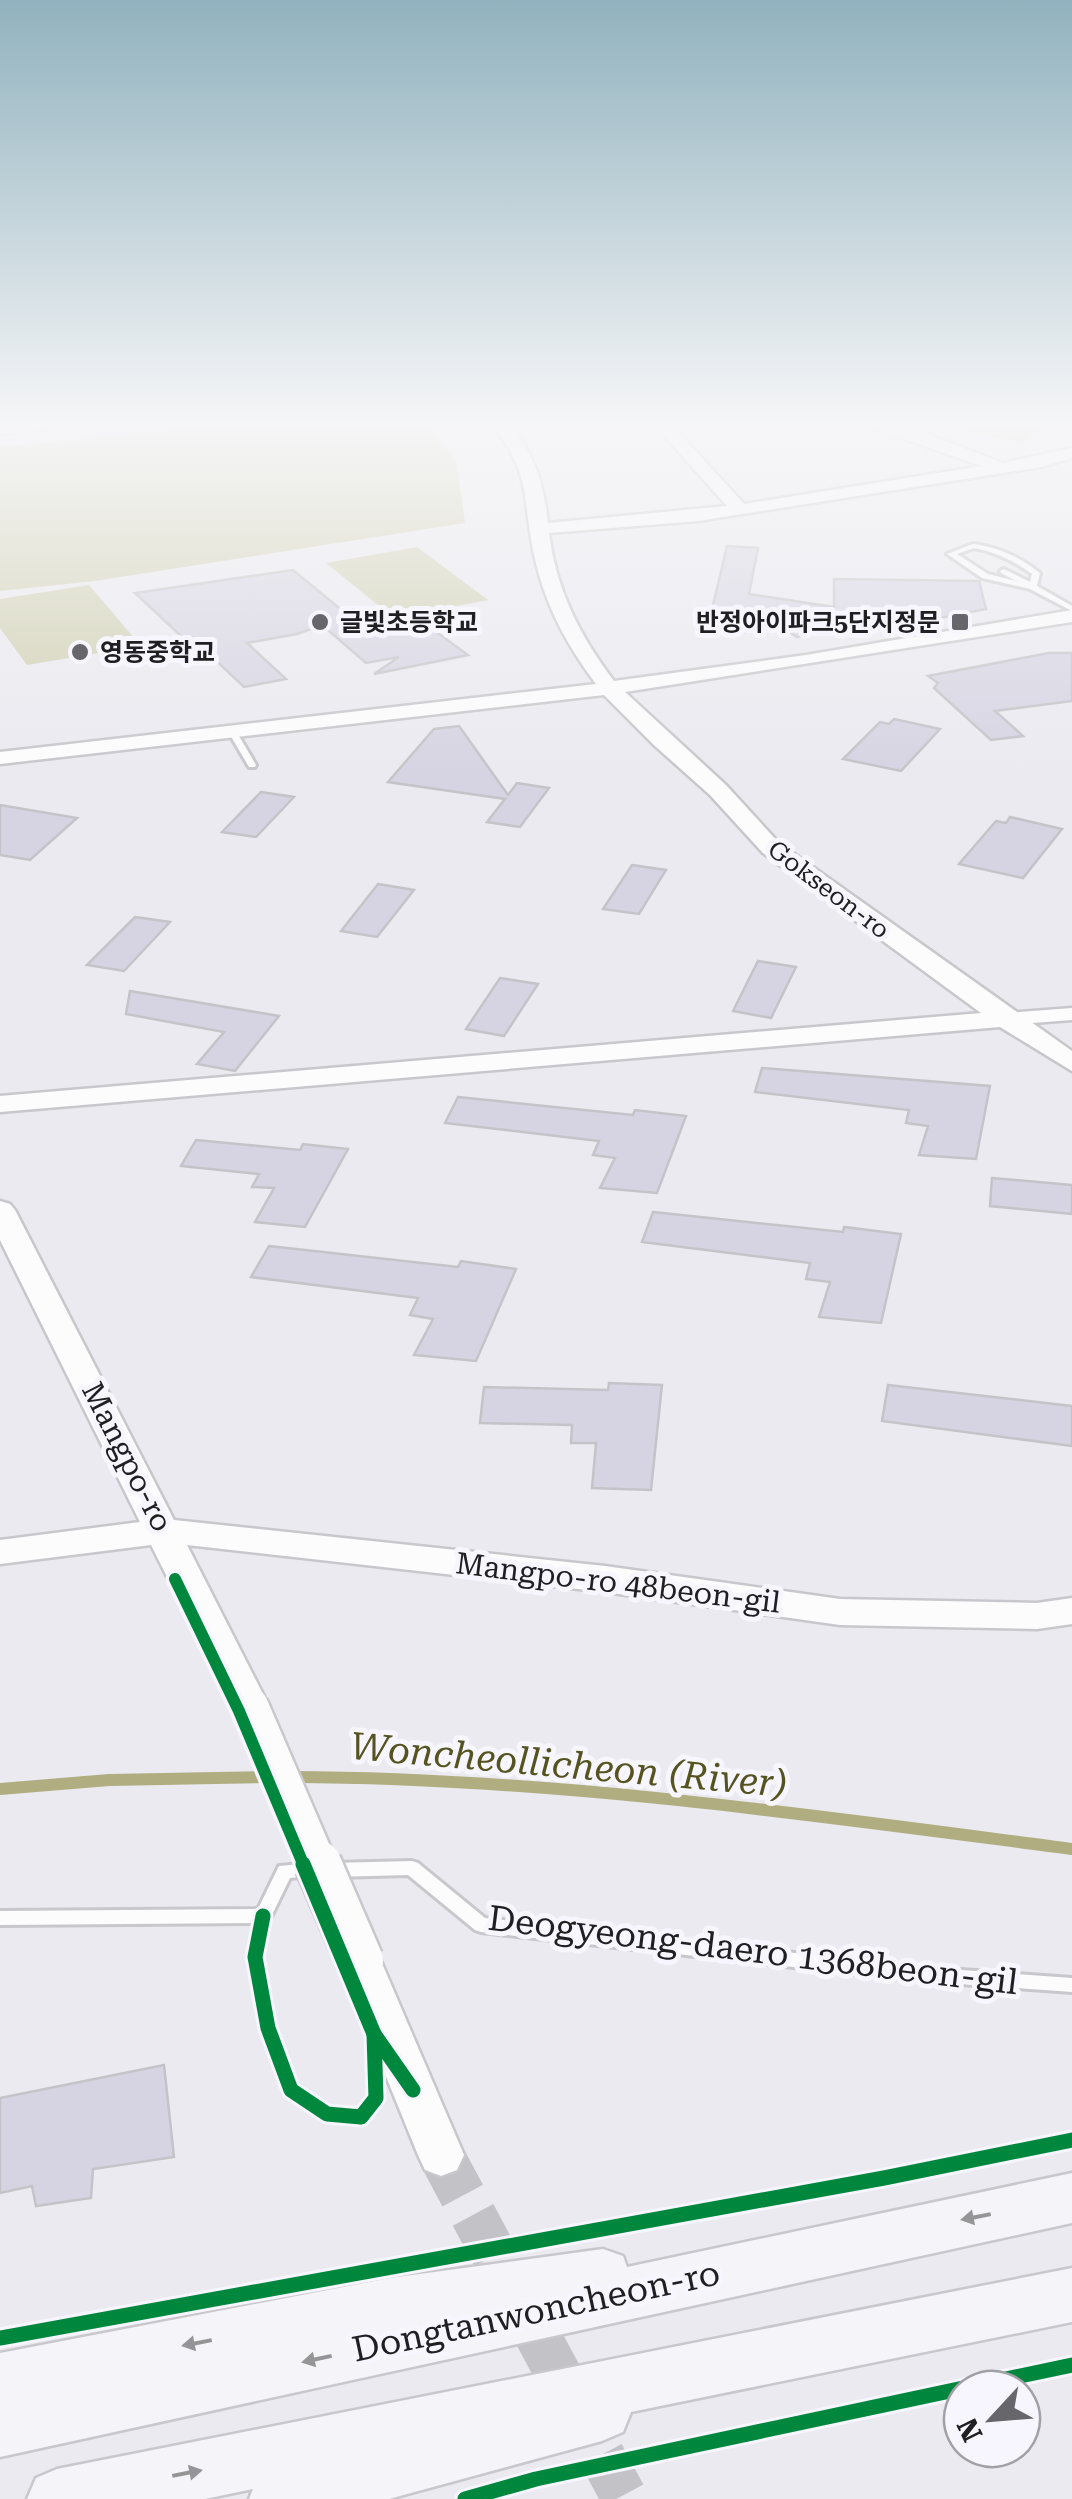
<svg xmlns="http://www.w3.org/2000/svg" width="1072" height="2499" viewBox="0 0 1072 2499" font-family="'Roboto Serif','Noto Sans KR',serif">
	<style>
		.green { fill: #d1d0b2 }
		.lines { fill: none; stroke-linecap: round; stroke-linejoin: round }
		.stream { stroke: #b0ae80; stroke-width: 12 }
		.building { fill: #d6d4e2; stroke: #c4c4c8; stroke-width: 2.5 }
		.tertiary-tunnel { stroke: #c2c2c7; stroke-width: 46; stroke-dasharray: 46 22; stroke-linecap: butt }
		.service-casing { stroke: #c8c7cb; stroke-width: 6 }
		.minor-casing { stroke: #c8c7cb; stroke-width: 5 }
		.tertiary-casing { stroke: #c8c7cb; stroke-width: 5 }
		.secondary-casing { stroke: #c8c7cb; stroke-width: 5 }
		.service { fill: #fcfcfd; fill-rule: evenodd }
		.minor { fill: #fcfcfd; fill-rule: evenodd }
		.tertiary { fill: #fcfcfd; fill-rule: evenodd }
		.secondary { fill: #f5f4f8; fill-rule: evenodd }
		.tertiary-bridge-far1-casing { stroke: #c8c7cb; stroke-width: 41; stroke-linecap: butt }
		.tertiary-bridge-casing { stroke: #c8c7cb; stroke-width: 51; stroke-linecap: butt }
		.tertiary-bridge-far1 { stroke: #fcfcfd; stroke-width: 36 }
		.tertiary-bridge { stroke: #fcfcfd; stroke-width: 46 }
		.cycleway-far1-casing { stroke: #f7f6fe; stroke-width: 19 }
		.cycleway-casing { stroke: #f7f6fe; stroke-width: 21 }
		.cycleway-far1 { stroke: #00873e; stroke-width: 12 }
		.cycleway { stroke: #00873e; stroke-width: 15 }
		.oneway { fill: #959598 }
		.poi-dot { fill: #67676b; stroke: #f7f6fe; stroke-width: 4 }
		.labels { text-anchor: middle; stroke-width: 10; stroke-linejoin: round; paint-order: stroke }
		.far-poi-label { font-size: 25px; font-weight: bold; fill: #202023; stroke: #f7f6fe; text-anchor: start }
		.far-street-label { font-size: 25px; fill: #202023; stroke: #f7f6fe }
		.street-label { font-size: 30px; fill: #202023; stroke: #f7f6fe }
		.near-street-label { font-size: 35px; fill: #202023; stroke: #f7f6fe }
		.near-water-label { font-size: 38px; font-style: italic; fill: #555420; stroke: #f7f6fe }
	</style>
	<rect width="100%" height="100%" fill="#ebeaf0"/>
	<g class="green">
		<path d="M244 422H424L456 459 465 523 95 581 0 591V447Z"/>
		<path d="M914 422 1072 423 1061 429 1047 427 1022 443Z"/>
		<path d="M417 547 488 600 394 618 326 563Z"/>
		<path d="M89 585 141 646 27 665 0 628V599Z"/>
	</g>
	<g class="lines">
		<g class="stream">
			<path d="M291 1777C554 1778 812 1815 1072 1849"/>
			<path d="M0 1789 109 1780 274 1777"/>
		</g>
	</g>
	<g class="building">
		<path d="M727 546 758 548 749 594 834 607V579L979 581 986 609 894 627 855 626 797 637 765 617 709 622Z"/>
		<path d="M293 570 345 613 361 611 385 630 424 623 468 655 374 674 399 657 366 663 322 625 297 634 247 643 286 679 244 687 191 637 183 638 135 593Z"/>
		<path d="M1049 653H1072V701L995 711 1023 736 991 740 934 688 938 683 928 676Z"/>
		<path d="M894 719 940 729 901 771 843 759 880 722 889 724Z"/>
		<path d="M459 726 508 795 517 783 549 788 520 827 487 822 505 799 388 782 434 729Z"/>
		<path d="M261 792 294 797 256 837 222 832Z"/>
		<path d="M0 805 77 818 30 860 0 855Z"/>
		<path d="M1010 817 1062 829 1023 878 959 864 996 821 1006 823Z"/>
		<path d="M632 865 666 870 639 914 603 909Z"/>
		<path d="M378 884 414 890 377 937 341 931Z"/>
		<path d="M135 917 170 922 124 971 87 965Z"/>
		<path d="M758 961 796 967 771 1018 733 1011Z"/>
		<path d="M500 978 538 984 504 1036 466 1029Z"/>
		<path d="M130 991 279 1016 235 1071 197 1064 224 1032 126 1014Z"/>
		<path d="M762 1068 990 1086 976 1159 919 1155 928 1126 906 1123 909 1110 755 1092Z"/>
		<path d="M458 1097 633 1115 635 1110 686 1116 657 1193 600 1188 615 1158 593 1155 599 1141 445 1123Z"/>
		<path d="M196 1140 300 1150 303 1144 348 1149 305 1227 255 1222 274 1188 252 1187 259 1174 181 1166Z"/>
		<path d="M992 1178 1072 1185V1214L990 1206Z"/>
		<path d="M653 1212 843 1232 844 1227 901 1234 881 1323 819 1317 830 1282 806 1279 810 1263 642 1242Z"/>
		<path d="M269 1246 458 1267 461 1261 516 1269 476 1361 414 1355 433 1319 410 1315 418 1298 251 1277Z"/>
		<path d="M609 1383 662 1385 651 1490 592 1488 596 1443H571L572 1425 480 1423 484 1387 608 1390Z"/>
		<path d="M888 1385 1072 1406V1446L882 1421Z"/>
		<path d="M164 2065 174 2157 93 2169 91 2198 36 2206 32 2186 0 2193V2098Z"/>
	</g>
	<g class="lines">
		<path class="tertiary-tunnel" d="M441 2155 625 2499"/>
		<defs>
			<g id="service">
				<path d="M973 544C998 547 1020 557 1040 573L1037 586 1072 606V611L1030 589 982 578 947 554ZM974 548C996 552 1014 561 1032 574L1030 582 1004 569 1000 571 1001 573 1016 581 988 574 957 554Z"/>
				<path d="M230 731H236L256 765 255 767H249L229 733Z"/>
				<path d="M412 1861 418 1863 485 1918 919 1967 1072 1978V1992L919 1981 481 1932 475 1930 408 1875 333 1877 327 1875 324 1870 327 1865 333 1863Z"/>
				<path d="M313 1863 319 1865 322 1870 319 1875 290 1878 269 1921 263 1923 0 1925V1911L258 1909 279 1866Z"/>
			</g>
			<path id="minor" d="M1072 1008V1020L1005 1025 994 1019 1005 1013Z"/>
			<g id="tertiary">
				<path d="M72 422 64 427 0 434V424Z"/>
				<path d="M490 422H507C534 451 544 485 548 523L727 506 652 422H669L744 504 982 466 855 422H883L924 433 1003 463 1072 448V458L1041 467 698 521 549 533C556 590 580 636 614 681L806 655 1072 610V622L625 692 726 785 779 843 1072 1051V1071L1000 1027 0 1112V1096L981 1013 763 853 710 795 655 746 604 695 0 764V752L596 684C567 645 546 607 535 559 521 498 534 476 490 422Z"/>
				<path d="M0 1201 10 1204 15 1210 174 1520 605 1566 840 1599 1037 1603 1072 1598V1624L1037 1629 840 1625 605 1592 187 1545 269 1706 263 1716 250 1720 237 1716 151 1545 0 1564V1540L140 1522 0 1240Z"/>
				<path d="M360 1943 375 1949 381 1961 464 2155 457 2170 441 2176 425 2170 418 2155 339 1961 345 1949Z"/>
			</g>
			<g id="secondary">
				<path d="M1072 2173V2223L0 2457V2353L390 2278 603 2249 623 2256 627 2267Z"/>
				<path d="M1072 2268V2322L631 2412 623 2432 602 2441 389 2499H249L253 2489 205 2499H27L36 2478 57 2469Z"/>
			</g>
		</defs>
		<use href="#service" class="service-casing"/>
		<use href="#minor" class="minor-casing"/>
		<use href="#tertiary" class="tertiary-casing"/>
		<use href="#secondary" class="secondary-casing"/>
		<use href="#service" class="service"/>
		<use href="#minor" class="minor"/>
		<use href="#tertiary" class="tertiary"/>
		<use href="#secondary" class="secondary"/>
		<defs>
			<path id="tertiary-bridge-far1" d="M250 1706 319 1866"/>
			<path id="tertiary-bridge" d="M318 1864 360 1961"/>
		</defs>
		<use href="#tertiary-bridge-far1" class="tertiary-bridge-far1-casing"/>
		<use href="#tertiary-bridge" class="tertiary-bridge-casing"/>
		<use href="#tertiary-bridge-far1" class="tertiary-bridge-far1"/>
		<use href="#tertiary-bridge" class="tertiary-bridge"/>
		<defs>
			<path id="cycleway-far1" d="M175 1579 239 1711 304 1866"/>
			<g id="cycleway">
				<path d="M303 1864 374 2034 413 2090"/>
				<path d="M263 1916 255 1957 268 2028 291 2090 327 2114 361 2117 376 2098 374 2034"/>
				<path d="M0 2338 884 2178 1072 2140"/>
				<path d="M465 2499 536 2479 1072 2365"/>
			</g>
		</defs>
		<use href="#cycleway-far1" class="cycleway-far1-casing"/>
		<use href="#cycleway" class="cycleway-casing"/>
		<use href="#cycleway-far1" class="cycleway-far1"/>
		<use href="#cycleway" class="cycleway"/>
	</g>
	<defs><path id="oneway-solid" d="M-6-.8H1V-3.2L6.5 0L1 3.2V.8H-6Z" transform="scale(2.5)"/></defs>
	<g class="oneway">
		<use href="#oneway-solid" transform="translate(976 2217) rotate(169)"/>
		<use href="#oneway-solid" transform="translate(197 2343) rotate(169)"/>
		<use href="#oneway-solid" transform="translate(317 2359) rotate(168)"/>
		<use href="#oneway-solid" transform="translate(187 2473) rotate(-11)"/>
	</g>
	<linearGradient id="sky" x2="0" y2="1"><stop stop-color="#91b2be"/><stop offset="0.55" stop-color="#f6f6f8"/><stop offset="1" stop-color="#f6f6f8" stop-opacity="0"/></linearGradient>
	<rect width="1072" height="772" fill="url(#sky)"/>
	<g class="poi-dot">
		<circle cx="320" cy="622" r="10"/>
		<rect x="950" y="612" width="20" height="20" rx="5"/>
		<circle cx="80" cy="652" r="10"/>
	</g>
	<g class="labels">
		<g class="far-poi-label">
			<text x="340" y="631">글빛초등학교</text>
			<text x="940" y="631" text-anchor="end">반정아이파크5단지정문</text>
			<text x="100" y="661">영동중학교</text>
		</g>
		<g class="far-street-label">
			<text transform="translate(829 889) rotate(37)" y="9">Gokseon-ro</text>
		</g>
		<g class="street-label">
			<text transform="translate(127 1457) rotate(63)" y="10">Mangpo-ro</text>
			<text transform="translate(618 1583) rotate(7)" y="10">Mangpo-ro 48beon-gil</text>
		</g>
		<g class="near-street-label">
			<text transform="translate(753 1950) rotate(7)" y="12">Deogyeong-daero 1368beon-gil</text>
			<text transform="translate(536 2311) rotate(-12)" y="12">Dongtanwoncheon-ro</text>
		</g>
		<g class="near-water-label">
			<text transform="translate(569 1765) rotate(5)" y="13">Woncheollicheon (River)</text>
		</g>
	</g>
	<g transform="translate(992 2419) rotate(244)"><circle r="48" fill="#f7f6fe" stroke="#a1a0a6" stroke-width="2.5"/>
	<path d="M0-8L18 38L0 25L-18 38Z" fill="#67676b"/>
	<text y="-15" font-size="28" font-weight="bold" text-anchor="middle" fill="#202023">N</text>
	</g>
</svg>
